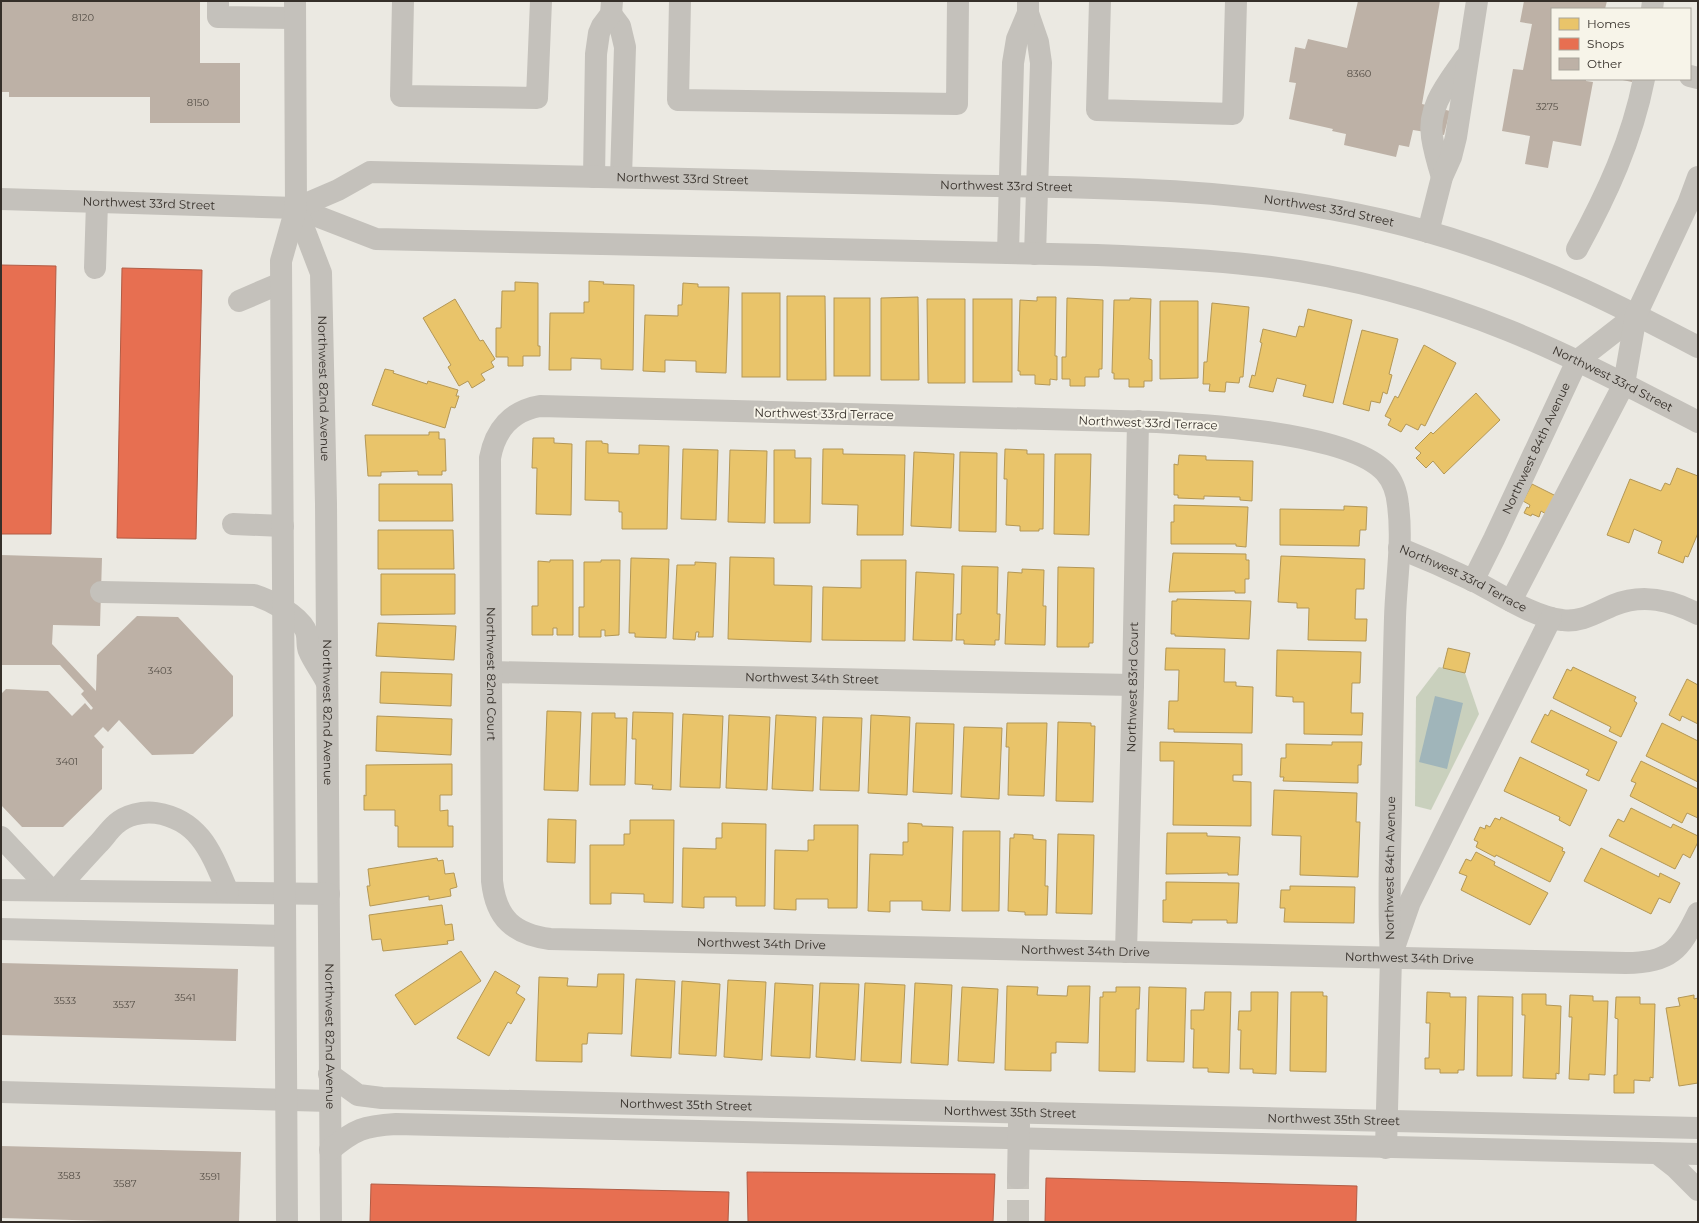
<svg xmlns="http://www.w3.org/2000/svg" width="1699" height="1223" viewBox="0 0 1699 1223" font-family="Montserrat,sans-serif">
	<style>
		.green { fill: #c9d0bd }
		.water { fill: #a0b5ba }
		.homes { fill: #e9c46a; stroke: #b39756 }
		.shops { fill: #e76f51; stroke: #b25c45 }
		.building { fill: #bdb1a6 }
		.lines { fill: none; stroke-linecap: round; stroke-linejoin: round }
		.minor-tunnel { stroke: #c7c4bd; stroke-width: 22; stroke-dasharray: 22 11; stroke-linecap: butt }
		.minor { stroke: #c4c1bb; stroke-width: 22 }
		.labels { text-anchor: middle; stroke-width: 4; stroke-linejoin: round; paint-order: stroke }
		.number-label { font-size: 10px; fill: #575048 }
		.street-label { font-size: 12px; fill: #352f29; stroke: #f7f4e9 }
	</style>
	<rect width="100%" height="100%" fill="#ebe9e2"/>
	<path class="green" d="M1439 667 1465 673 1479 714 1431 810 1415 806 1416 697Z"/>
	<path class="water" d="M1435 696 1463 703 1447 769 1419 762Z"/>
	<g class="homes">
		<path d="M589 281 604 282 603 284 634 285 633 370 601 369V359L571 358V370H549L550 313H584V302H589Z"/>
		<path d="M515 282 538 283V346H540V356H523V366H508V357H496V328H501L502 291H515Z"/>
		<path d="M683 283 698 284V287H729L726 373 696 372V361L665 360V372L643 371 645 315 678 316V305H682Z"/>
		<rect x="742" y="293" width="38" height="84"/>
		<path d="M787 296H825L826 380H787Z"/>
		<path d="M918 297 919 380H881V298Z"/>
		<path d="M1037 297H1056L1055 356H1057V380L1050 379V385L1035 384V375H1020V371H1018L1020 300 1037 301Z"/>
		<rect x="834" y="298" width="36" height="78"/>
		<path d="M1067 298 1103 300 1102 369H1099V377H1085V386H1070V379H1062V357H1066Z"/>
		<path d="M1130 298 1151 299 1149 359 1152 360V381H1144V387H1129V379H1114V373H1112L1114 300H1130Z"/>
		<path d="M455 299 480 341 483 340 495 359 491 362 494 367 481 374 485 380 472 388 468 381 459 386 448 367 451 365 423 318Z"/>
		<path d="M927 299H965V383H928Z"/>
		<rect x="973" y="299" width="39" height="83"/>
		<path d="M1160 301H1198V378L1160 379Z"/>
		<path d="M1212 303 1249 307 1243 377H1240L1239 383 1226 382 1225 392 1209 391 1210 384H1203L1204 362H1207Z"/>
		<path d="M1308 309 1352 320 1333 403 1303 396 1306 385 1277 378 1273 392 1249 387 1252 375 1255 376 1262 343 1260 342 1263 329 1296 337 1299 326 1304 327Z"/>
		<path d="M1362 330 1398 339 1389 374 1392 375 1387 394 1383 392 1380 403 1371 401 1369 411 1343 404Z"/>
		<path d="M1424 345 1456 363 1425 426 1421 424 1418 430 1406 424 1401 432 1388 425 1391 419 1385 416 1395 396 1398 398Z"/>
		<path d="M385 369 394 371 393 373 427 384 428 381 458 390 456 396H459L455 408 451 407 445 428 372 405Z"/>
		<path d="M1476 393 1500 420 1444 474 1433 461 1426 468 1416 458 1421 453 1415 448 1431 432 1433 434Z"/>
		<path d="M429 432H439V439H445L446 471H442V475H418V471L381 472V476H368L365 435H429Z"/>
		<path d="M533 438H554V443L572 444 571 515 536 514 537 468H532Z"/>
		<path d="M586 441H602V443L608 444V453L639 454V445L669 446 667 529H622V512H619V501L585 500Z"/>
		<path d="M683 449 718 450 716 520 681 519Z"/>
		<path d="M823 449H843V454L905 455 903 535H857L858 505 822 504Z"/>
		<path d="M1005 449 1027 450V454H1044L1043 529H1039V531H1020V526L1006 525 1007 479H1004Z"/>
		<path d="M730 450 767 451 765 523 728 522Z"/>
		<path d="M774 450H795V458H811L810 523H774Z"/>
		<path d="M914 452 954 454 951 528 911 526Z"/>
		<path d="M960 452 997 453 996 532 959 531Z"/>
		<path d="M1055 454H1091L1089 535 1054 534Z"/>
		<path d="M1179 455 1206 456V460L1253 461 1252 501 1240 500V497L1204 496V499L1178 498V495H1174V464L1178 465Z"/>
		<path d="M1677 468 1698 476V533L1688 557 1685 556 1683 563 1658 553 1662 541 1634 529 1629 543 1607 535 1630 479 1661 491 1665 483 1670 485Z"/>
		<path d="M379 484H452L453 521H379Z"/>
		<path d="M1532 484 1556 496 1546 514 1541 511 1539 517 1532 514 1531 516 1524 513 1527 507 1529 508 1530 505 1523 501Z"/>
		<path d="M1174 505 1248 507 1246 547 1236 546V544H1171V522H1174Z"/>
		<path d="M1344 506 1367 507 1366 530H1360L1359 546 1280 545V509L1344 510Z"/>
		<path d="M378 530H453L454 569H378Z"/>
		<path d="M1173 553 1246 554V560H1249V579H1245V593H1235V591L1169 592Z"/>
		<path d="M1281 556 1365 559 1364 589H1356L1355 619H1367L1366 641 1308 640 1309 608H1297V603L1278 602Z"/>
		<path d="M730 557 774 558V585L812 586 811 642 728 639Z"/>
		<path d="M631 558 669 559 666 638 635 637V633H629Z"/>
		<path d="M550 560H573V635H557V628H553V635H532V606H538V561L550 562Z"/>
		<path d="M601 560H620L619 635 605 636V630H601V637H579V607H584V562H601Z"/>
		<path d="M861 560H906L905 641 822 640 823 587 861 588Z"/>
		<path d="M695 562 716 563 713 637H698L699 632H696L695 640 673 639 677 565H695Z"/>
		<path d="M962 566 998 567 997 614H1000L999 640H995V645L964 644V640H956L957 614H961Z"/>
		<path d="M1058 567 1094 568 1093 643H1089V647H1057Z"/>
		<path d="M1022 569 1044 570 1043 606H1046L1045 645 1005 644 1008 572 1022 573Z"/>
		<path d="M916 572 954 574 952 641 913 640Z"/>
		<path d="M381 574H455V614L381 615Z"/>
		<path d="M1177 599 1251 601 1249 639 1175 636V634H1171L1172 601H1177Z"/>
		<path d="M378 623 456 626 454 660 376 656Z"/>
		<path d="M1166 648 1225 649 1224 682H1236V686L1253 687 1252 733 1174 732V729H1168L1169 701H1178L1179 670H1165Z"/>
		<path d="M1448 648 1470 653 1465 673 1443 668Z"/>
		<path d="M1277 650 1361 652 1360 683H1352L1351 713H1363L1362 735 1304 734V702H1293V697L1276 696Z"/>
		<path d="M1573 667 1636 697 1634 701 1637 703 1621 737 1609 731 1611 727 1553 698 1567 669 1571 671Z"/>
		<path d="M381 672 452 674 451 706 380 703Z"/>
		<path d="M1687 679 1698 685V724L1682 716 1680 721 1669 715Z"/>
		<path d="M1551 710 1617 742 1599 781 1586 775 1589 770 1531 742 1545 714 1548 716Z"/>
		<path d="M547 711 581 712 578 791 544 790Z"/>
		<path d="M633 712 673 713 671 790 652 789 653 785 635 784 636 739H632Z"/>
		<path d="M592 713H615V718H627L625 785H590Z"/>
		<path d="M683 714 723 716 720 788 680 787Z"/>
		<path d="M729 715 770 717 767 790 726 788Z"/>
		<path d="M776 715 816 717 813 791 772 789Z"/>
		<path d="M871 715 910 717 907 795 868 793Z"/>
		<path d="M377 716 452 719 451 755 376 751Z"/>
		<path d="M823 717 862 718 859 791 820 790Z"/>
		<path d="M1058 722 1091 723V726H1095L1093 802 1056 801Z"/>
		<path d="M916 723 954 724 952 794 913 792Z"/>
		<path d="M1007 723H1047L1044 796 1008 795 1009 747H1006Z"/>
		<path d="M1662 723 1698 741V782L1646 756Z"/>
		<path d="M964 727 1002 728 999 799 961 797Z"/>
		<path d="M1160 742 1242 744V775H1233V781L1251 782V826L1173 825 1174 761H1160Z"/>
		<path d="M1332 742H1362L1361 765H1358V783L1283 781 1284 777H1280L1281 758H1286V744L1332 745Z"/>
		<path d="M1520 757 1587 790 1570 826 1559 820 1560 817 1504 791Z"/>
		<path d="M1641 761 1698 789V818L1687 813 1682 823 1630 796 1636 783 1631 781Z"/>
		<path d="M452 764V795H440V811L448 810V826H453V847H398V826H395V810H364V795L366 796V765Z"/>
		<path d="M1274 790 1357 793 1356 822H1360L1358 877 1300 875 1301 836 1272 835Z"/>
		<path d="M1631 808 1671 828 1673 824 1698 836V842L1690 858 1683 854 1675 869 1609 836 1618 819 1624 822Z"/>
		<path d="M1501 817 1563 848 1562 851 1565 852 1550 882 1496 855 1495 857 1476 847 1478 842 1474 840 1480 827 1485 829 1486 825 1490 827 1495 818 1500 820Z"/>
		<path d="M548 819 576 820 575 863 547 862Z"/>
		<path d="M630 820H674L673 903 644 902V894L611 893V904H590V845H624V834H630Z"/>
		<path d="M722 823 766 824 765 906H736V897H704V908L682 907 683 848 716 849V838H722Z"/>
		<path d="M908 823 922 824V826L953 827 950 911 922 910V901H890V912L868 911 870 854 903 855V842H908Z"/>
		<path d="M814 825H858L857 908H828V899H796V910L774 909 775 850 808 851V840H814Z"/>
		<path d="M963 831H1000L999 911H962Z"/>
		<path d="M1167 833H1207V836L1240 837 1238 875H1228V873L1166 874Z"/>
		<path d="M1014 834 1033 835V839L1046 840 1045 886H1048L1047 915H1025V912L1008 911 1010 838H1014Z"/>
		<path d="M1058 834 1094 835 1092 914 1056 913Z"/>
		<path d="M1601 848 1659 877 1660 873 1680 883 1670 903 1659 898 1651 914 1584 881Z"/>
		<path d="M1476 852 1495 862 1494 865 1548 893 1530 925 1461 890 1467 876 1459 873 1466 859 1471 861Z"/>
		<path d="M437 858 438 861 443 860 445 874 454 873 457 887 450 889 451 896 429 900V896L370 906 367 886H370L368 869Z"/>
		<path d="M1166 882 1239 883 1237 923H1227V920H1192V923L1163 922V900H1166Z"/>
		<path d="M1290 886 1355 887 1354 923 1284 922 1285 908H1280L1281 890H1290Z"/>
		<path d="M442 905 445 925 452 924 454 940 447 941 448 944 383 951 381 939 372 940 369 915Z"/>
		<path d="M461 951 481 981 415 1025 395 995Z"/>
		<path d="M495 971 520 986 516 993 525 999 511 1024 508 1022 489 1056 457 1038Z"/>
		<path d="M598 974H624L622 1034 588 1033 587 1044H582V1062L536 1061 539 977 568 978 567 986 597 987Z"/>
		<path d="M636 979 675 981 671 1058 631 1056Z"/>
		<path d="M728 980 766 982 762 1060 724 1057Z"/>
		<path d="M682 981 720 984 716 1056 679 1054Z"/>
		<path d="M775 983 813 985 810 1058 771 1056Z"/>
		<path d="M820 983 859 984 855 1060 816 1057Z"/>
		<path d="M865 983 905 985 901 1063 861 1061Z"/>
		<path d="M915 983 952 985 948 1065 911 1063Z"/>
		<path d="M1007 986 1038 987 1037 995 1067 996 1068 986H1090L1088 1043 1056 1042V1053H1051V1071L1005 1070Z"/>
		<path d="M962 987 998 989 994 1063 958 1061Z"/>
		<path d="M1116 987H1140L1139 1009H1136L1135 1072 1099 1071 1100 997H1103V992H1116Z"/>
		<path d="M1149 987 1186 988 1184 1062 1147 1061Z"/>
		<path d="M1205 992H1231L1229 1073 1208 1072V1068H1193L1194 1029H1191V1010H1204Z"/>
		<path d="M1251 992H1278L1276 1074 1253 1073V1069H1240L1241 1030H1238L1239 1011H1251Z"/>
		<path d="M1291 992H1323V996H1327L1326 1072 1290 1071Z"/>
		<path d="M1427 992 1450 993V997H1466L1464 1070H1458V1073H1440V1069H1425V1058H1429L1430 1023H1426Z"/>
		<path d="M1522 994H1546V1005L1561 1006 1559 1074 1556 1073V1079L1523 1078 1525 1015H1522Z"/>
		<path d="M1570 995 1593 996V1001H1608L1605 1075 1589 1074V1080L1569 1079 1572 1017H1569Z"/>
		<path d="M1694 995V999L1698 998V1083L1679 1086 1666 1008 1680 1006 1678 998Z"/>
		<path d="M1478 996 1513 997 1512 1076H1477Z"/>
		<path d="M1616 997H1640V1004H1655L1653 1078 1650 1077V1081L1634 1080V1093H1614V1075H1617L1618 1019 1615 1018Z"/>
	</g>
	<g class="shops">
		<path d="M1 265 56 266 51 534H1Z"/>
		<path d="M122 268 202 270 196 539 117 538Z"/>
		<path d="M747 1172 995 1174 993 1222H748Z"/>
		<path d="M1046 1178 1357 1186 1356 1222H1045Z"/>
		<path d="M371 1184 729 1192 728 1222H370Z"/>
	</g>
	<g class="building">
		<path d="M1 1H200V63H240V123H150V97H9V92H1Z"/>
		<path d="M1358 1H1440L1422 104 1450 111 1444 135 1413 130 1409 147 1399 145 1396 157 1344 145 1346 134 1332 131 1333 129 1289 119 1296 83 1289 82 1295 47 1305 49 1308 39 1347 48Z"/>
		<path d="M1524 1H1607L1605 9H1552V79H1586V81L1593 82 1581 146 1553 141 1548 168 1525 164 1530 136 1502 131 1513 69 1523 70 1532 24 1520 22Z"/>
		<path d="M1618 79H1633L1632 82Z"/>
		<path d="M1 555 102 558 100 626 53 625 52 644 96 691 97 655 137 616 178 617 233 676V716L193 754 152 755 119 720 108 732 103 727 94 736 104 747 102 749V789L63 827H22L1 805V694L6 689 48 691 72 716 85 703 91 710 93 708 81 694 84 691 60 665H1Z"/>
		<path d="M1 963 238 969 236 1041 1 1035Z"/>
		<path d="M1 1146 241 1152 239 1222H143L1 1218Z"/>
	</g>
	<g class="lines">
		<path class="minor-tunnel" d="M1018 1222V1178"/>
		<g class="minor">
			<path d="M218 1V17L295 18"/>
			<path d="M403 1 401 96 537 98 541 1"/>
			<path d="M680 1 678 100 957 104 958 1"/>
			<path d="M1100 1 1097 110 1233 114 1236 1"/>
			<path d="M1652 9 1653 1"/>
			<path d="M1028 13 1038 42 1041 63 1035 254"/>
			<path d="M611 14 620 26 625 47 621 177"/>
			<path d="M1690 76 1698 78"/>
			<path d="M594 177 596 54 599 33 602 26 611 14 612 1"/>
			<path d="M1442 177C1438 164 1434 150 1432 137 1427 106 1449 82 1465 58"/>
			<path id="s1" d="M1 199 296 208 376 239 1097 255C1149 257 1201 259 1253 265 1340 274 1428 298 1510 331 1574 357 1636 390 1698 422"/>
			<path id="s2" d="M296 208 338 190 370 172C558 176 747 180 935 185 1085 188 1236 185 1383 220 1451 236 1518 260 1582 289 1621 307 1660 327 1698 347"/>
			<path id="s3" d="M296 208 321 273 326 504 331 1222"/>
			<path d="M1428 232 1442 177 1451 157 1456 137 1477 1"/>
			<path d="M1577 249C1607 194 1632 140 1644 79"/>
			<path d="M1008 253 1013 63 1017 39 1028 13V1"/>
			<path d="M95 268 97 202"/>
			<path d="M239 301 281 283"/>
			<path d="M233 524 283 526"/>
			<path id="s4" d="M1399 548C1424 558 1449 569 1474 581 1500 594 1533 617 1562 620 1581 623 1597 612 1614 605 1643 593 1671 600 1698 614"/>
			<path id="s5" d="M1473 581 1494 539 1577 361 1636 315"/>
			<path d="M101 592 254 595C270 600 297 614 305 629 309 636 306 644 309 651 313 661 321 671 326 681"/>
			<path d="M1511 601 1624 384 1636 315 1688 204 1698 177"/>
			<path id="s6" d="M491 672 1133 685"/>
			<path d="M1 837 50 889"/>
			<path d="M1 890 329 894"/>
			<path d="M57 890C70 874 84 859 98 844 104 838 109 830 116 824 126 815 143 811 156 813 201 820 212 855 228 892"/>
			<path d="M1 929 285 936"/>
			<path d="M1395 945 1410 902 1551 618"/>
			<path id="s7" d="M1126 952 1133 685 1138 421"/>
			<path id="s8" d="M329 1074 358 1095 382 1098 1698 1128"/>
			<path d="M1 1092 330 1101"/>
			<path id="s9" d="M1386 1148 1391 957C1388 908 1390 860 1391 811 1392 747 1393 683 1395 618 1396 581 1403 542 1398 505 1397 494 1393 481 1385 472 1349 433 1210 425 1157 422L540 406C511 411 495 430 490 458L492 881C496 919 514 934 550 939L1626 963C1670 963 1680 950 1698 913"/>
			<path d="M330 1150C355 1129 364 1126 396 1124L1698 1154"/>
			<path d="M1657 1153 1675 1167 1698 1190"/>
			<path d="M1018 1178 1019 1124"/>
			<path d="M287 1222 281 261 296 208 295 1"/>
		</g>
	</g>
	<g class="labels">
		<g class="number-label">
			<text x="83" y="21">8120</text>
			<text x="1359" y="77">8360</text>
			<text x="198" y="106">8150</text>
			<text x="1547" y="110">3275</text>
			<text x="160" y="674">3403</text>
			<text x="67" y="765">3401</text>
			<text x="185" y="1001">3541</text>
			<text x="65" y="1004">3533</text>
			<text x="124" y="1008">3537</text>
			<text x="69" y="1179">3583</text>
			<text x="210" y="1180">3591</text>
			<text x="125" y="1187">3587</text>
		</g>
		<g class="street-label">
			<text dy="4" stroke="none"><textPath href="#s2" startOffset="395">Northwest 33rd Street</textPath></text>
			<text dy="4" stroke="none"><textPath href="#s2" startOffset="719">Northwest 33rd Street</textPath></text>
			<text dy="4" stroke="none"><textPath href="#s1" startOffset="148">Northwest 33rd Street</textPath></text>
			<text dy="4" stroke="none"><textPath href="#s2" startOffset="1043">Northwest 33rd Street</textPath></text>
			<text dy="4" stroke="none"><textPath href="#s1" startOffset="1638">Northwest 33rd Street</textPath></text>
			<text dy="4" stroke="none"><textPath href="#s3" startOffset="185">Northwest 82nd Avenue</textPath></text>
			<text transform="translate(824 414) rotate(1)" y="4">Northwest 33rd Terrace</text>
			<text transform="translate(1148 423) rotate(2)" y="4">Northwest 33rd Terrace</text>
			<text dy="4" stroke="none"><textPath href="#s5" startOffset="147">Northwest 84th Avenue</textPath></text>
			<text dy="4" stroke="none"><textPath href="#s4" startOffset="71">Northwest 33rd Terrace</textPath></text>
			<text dy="4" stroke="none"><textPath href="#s9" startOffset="1827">Northwest 82nd Court</textPath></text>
			<text dy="4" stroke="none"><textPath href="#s6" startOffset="321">Northwest 34th Street</textPath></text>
			<text dy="4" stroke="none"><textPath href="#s7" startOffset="265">Northwest 83rd Court</textPath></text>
			<text dy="4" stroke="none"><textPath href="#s3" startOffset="509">Northwest 82nd Avenue</textPath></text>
			<text dy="4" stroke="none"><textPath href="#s9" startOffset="280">Northwest 84th Avenue</textPath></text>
			<text dy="4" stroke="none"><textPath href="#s9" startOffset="2336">Northwest 34th Drive</textPath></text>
			<text dy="4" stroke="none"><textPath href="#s9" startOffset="2660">Northwest 34th Drive</textPath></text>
			<text dy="4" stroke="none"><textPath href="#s9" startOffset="2984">Northwest 34th Drive</textPath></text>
			<text dy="4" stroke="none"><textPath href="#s3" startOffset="833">Northwest 82nd Avenue</textPath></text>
			<text dy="4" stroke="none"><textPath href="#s8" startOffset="364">Northwest 35th Street</textPath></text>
			<text dy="4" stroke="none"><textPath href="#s8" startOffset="688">Northwest 35th Street</textPath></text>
			<text dy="4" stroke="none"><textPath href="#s8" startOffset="1012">Northwest 35th Street</textPath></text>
		</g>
	</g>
	<rect width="1699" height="1223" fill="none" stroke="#352f29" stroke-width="4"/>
	<rect x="1551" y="8" width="140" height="72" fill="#f7f4e9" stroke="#a9a59c"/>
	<rect x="1559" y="18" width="20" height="12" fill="#e9c46a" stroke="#a9a59c"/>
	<text x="1587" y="28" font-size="12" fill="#352f29">Homes</text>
	<rect x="1559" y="38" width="20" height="12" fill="#e76f51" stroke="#a9a59c"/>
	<text x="1587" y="48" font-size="12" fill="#352f29">Shops</text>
	<rect x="1559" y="58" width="20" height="12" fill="#bdb1a6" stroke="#a9a59c"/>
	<text x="1587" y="68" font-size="12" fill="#352f29">Other</text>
</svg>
